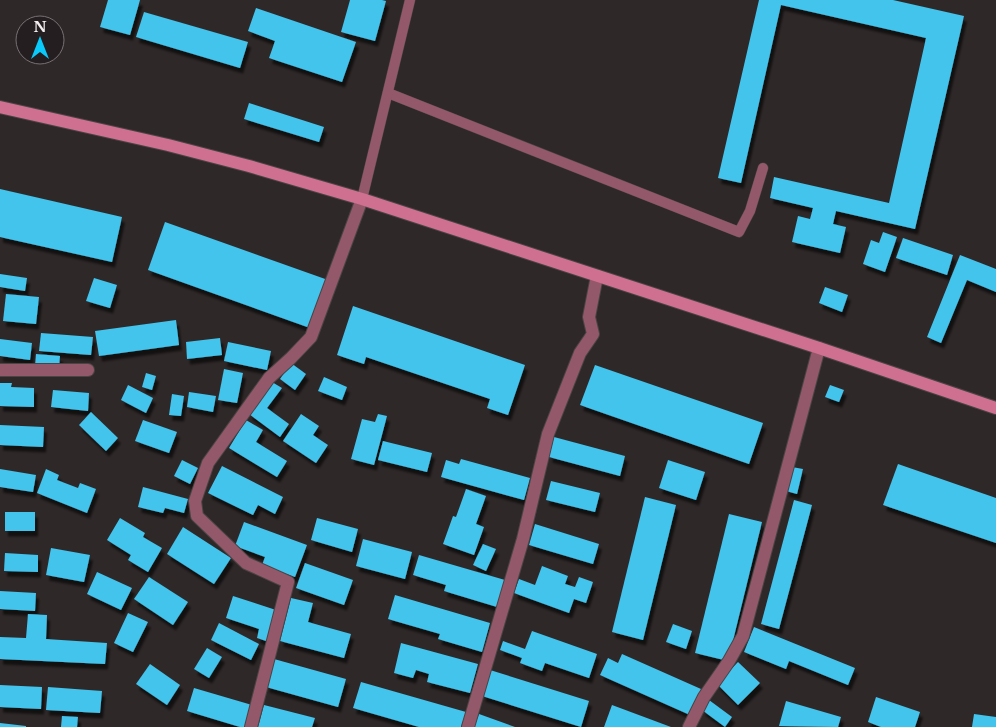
<svg xmlns="http://www.w3.org/2000/svg" width="996" height="727" viewBox="0 0 996 727" font-family="'Libre Baskerville',serif">
	<style>
		.building { fill: #43c4ec; filter: url(#shadow) }
		.lines { fill: none; stroke-linecap: round; stroke-linejoin: round }
		.lane-casing { stroke: #4a4445; stroke-width: 11 }
		.street-casing { stroke: #4a4445; stroke-width: 14 }
		.secondary-casing { stroke: #4a4445; stroke-width: 14 }
		.lane { stroke: #94586b; stroke-width: 10 }
		.street { stroke: #94586b; stroke-width: 12 }
		.secondary { stroke: #cf7090; stroke-width: 12 }
	</style>
	<defs>
		<filter id="shadow"><feDropShadow dx="3" dy="5.5" stdDeviation="1" flood-color="#0009"/></filter>
	</defs>
	<rect width="100%" height="100%" fill="#2f2829"/>
	<g class="building">
		<path d="M108 0H140L130 35 100 27Z"/>
		<path d="M350 0H382L386 1 375 41 341 32Z"/>
		<path d="M759 0H893L964 16 915 229 836 211 833 224 846 227 840 253 792 242 798 216 810 219 813 208 770 198 774 177 889 203 926 38 781 5 741 183 718 178Z"/>
		<path d="M256 8 356 42 342 82 269 58 275 41 248 31Z"/>
		<path d="M144 12 248 42 240 68 136 37Z"/>
		<path d="M249 103 324 127 319 142 244 119Z"/>
		<path d="M0 189 122 217 112 262 0 237Z"/>
		<path d="M165 222 328 280 310 328 148 270Z"/>
		<path d="M883 232 897 237 885 272 863 264 871 240 879 243Z"/>
		<path d="M903 238 953 255 947 275 896 258Z"/>
		<path d="M960 255 996 269V292L967 280 941 343 927 337Z"/>
		<path d="M0 274 27 278 25 291 0 287Z"/>
		<path d="M94 278 117 285 110 308 86 301Z"/>
		<path d="M825 287 848 295 842 312 819 303Z"/>
		<path d="M6 294 39 297 36 324 3 321Z"/>
		<path d="M353 306 525 365 508 415 487 408 490 399 366 357 364 364 337 355Z"/>
		<path d="M176 320 179 345 99 356 95 331Z"/>
		<path d="M41 333 93 337 91 355 39 351Z"/>
		<path d="M220 338 222 355 187 359 186 342Z"/>
		<path d="M0 339 32 343 30 360 0 356Z"/>
		<path d="M228 342 271 351 267 370 224 361Z"/>
		<path d="M36 354 60 356 59 368 35 366Z"/>
		<path d="M291 363 306 374 295 390 280 379Z"/>
		<path d="M595 365 763 423 749 464 580 405Z"/>
		<path d="M224 369 243 373 237 403 218 400Z"/>
		<path d="M146 373 156 376 152 390 142 387Z"/>
		<path d="M324 377 347 387 342 400 318 391Z"/>
		<path d="M272 382 282 388 267 408 289 424 280 437 249 414Z"/>
		<path d="M0 383H12L11 387 34 388V407L0 406Z"/>
		<path d="M128 385 153 398 146 413 121 400Z"/>
		<path d="M830 385 844 390 839 402 825 397Z"/>
		<path d="M53 390 89 393 88 411 51 407Z"/>
		<path d="M189 392 216 396 213 412 187 407Z"/>
		<path d="M172 394 184 396 181 416 169 415Z"/>
		<path d="M91 412 118 438 106 451 79 425Z"/>
		<path d="M301 414 319 426 313 435 328 445 316 463 283 441Z"/>
		<path d="M378 414 387 416 374 465 351 459 362 419 375 422Z"/>
		<path d="M143 420 177 432 169 453 135 441Z"/>
		<path d="M246 420 263 430 256 442 287 461 277 477 229 448Z"/>
		<path d="M0 425 44 427 43 447 0 445Z"/>
		<path d="M554 437 625 456 620 476 549 457Z"/>
		<path d="M383 441 432 453 427 472 378 460Z"/>
		<path d="M461 459 530 478 524 500 441 477 446 460 459 464Z"/>
		<path d="M182 460 198 468 190 484 174 476Z"/>
		<path d="M668 460 705 472 696 500 659 488Z"/>
		<path d="M898 464 996 498V543L883 505Z"/>
		<path d="M222 466 283 497 275 514 258 505 253 515 208 493Z"/>
		<path d="M792 467 803 469 797 494 786 491Z"/>
		<path d="M0 469 36 475 33 492 0 487Z"/>
		<path d="M46 469 59 475 57 480 78 488 80 483 96 489 87 513 37 493Z"/>
		<path d="M551 481 600 493 595 512 546 500Z"/>
		<path d="M143 487 188 499 184 513 165 508 163 513 138 507Z"/>
		<path d="M466 489 486 496 476 524 484 527 474 555 443 544 453 516 456 517Z"/>
		<path d="M645 497 676 505 643 640 612 632Z"/>
		<path d="M794 500 812 505 779 629 761 624Z"/>
		<rect x="5" y="512" width="30" height="19"/>
		<path d="M729 514 762 522 728 661 695 653Z"/>
		<path d="M120 518 145 533 143 537 162 548 148 572 128 560 131 555 107 540Z"/>
		<path d="M317 518 358 529 352 552 311 540Z"/>
		<path d="M244 522 307 545 295 577 262 565 265 557 235 546Z"/>
		<path d="M535 524 599 544 593 564 529 545Z"/>
		<path d="M183 527 231 558 214 584 167 554Z"/>
		<path d="M363 539 412 552 405 579 356 566Z"/>
		<path d="M483 544 496 549 486 571 473 565Z"/>
		<path d="M51 548 90 555 84 582 46 575Z"/>
		<path d="M5 553 38 555V572L4 571Z"/>
		<path d="M419 555 505 580 497 607 444 591 446 585 413 575Z"/>
		<path d="M305 563 353 580 344 605 296 588Z"/>
		<path d="M542 566 568 576 565 584 575 587 579 577 593 582 586 603 574 599 569 613 514 593 519 579 535 585Z"/>
		<path d="M97 572 132 588 121 610 87 594Z"/>
		<path d="M149 577 188 602 173 625 134 599Z"/>
		<path d="M0 591 36 593 35 611 0 609Z"/>
		<path d="M395 595 490 623 482 652 438 639 440 634 388 619Z"/>
		<path d="M233 596 279 611 269 642 257 638 259 629 226 618Z"/>
		<path d="M291 598 313 603 308 622 351 634 344 658 280 641Z"/>
		<path d="M128 613 148 622 133 652 114 643Z"/>
		<path d="M28 614 47 615 46 639 107 643 105 664 0 659V637L26 638Z"/>
		<path d="M219 623 259 644 251 660 211 640Z"/>
		<path d="M673 624 692 631 686 649 666 642Z"/>
		<path d="M754 627 855 668 848 685 789 661 786 669 744 652Z"/>
		<path d="M532 631 597 654 589 678 545 663 542 671 520 663 522 658 500 650 503 641 525 649Z"/>
		<path d="M401 643 478 664 470 693 427 682 429 674 416 670 413 678 394 673Z"/>
		<path d="M207 648 222 657 209 678 194 669Z"/>
		<path d="M622 654 701 689 690 715 600 675 608 658 618 663Z"/>
		<path d="M274 659 346 679 338 707 266 687Z"/>
		<path d="M738 662 760 683 738 705 717 684Z"/>
		<path d="M150 664 180 685 167 705 136 684Z"/>
		<path d="M490 670 589 701 581 727 482 696Z"/>
		<path d="M361 682 466 712 461 727H419L353 708Z"/>
		<path d="M0 685 42 687 41 709 0 707Z"/>
		<path d="M48 687 102 691 100 713 46 710Z"/>
		<path d="M194 688 252 705 245 727H240L187 711Z"/>
		<path d="M876 697 920 712 915 727H881L868 722Z"/>
		<path d="M709 700 732 717 725 727 702 710Z"/>
		<path d="M786 701 841 717 838 727 779 726Z"/>
		<path d="M264 705 315 718 312 727H258Z"/>
		<path d="M612 705 671 727H604Z"/>
		<path d="M479 714 515 727H474Z"/>
		<path d="M974 714 996 717V727H972Z"/>
		<path d="M62 716 78 717 77 727H61Z"/>
		<path d="M0 723 26 726V727H0Z"/>
	</g>
	<g class="lines">
		<defs>
			<g id="lane">
				<path d="M388 93 739 232 750 211 763 168"/>
				<path d="M362 199 410 0"/>
			</g>
			<g id="street">
				<path d="M0 370H88"/>
				<path d="M251 727 288 582 246 563 197 516 195 501 208 463 269 378 291 358 311 337 362 199"/>
				<path d="M468 727 523 539 548 434 580 353 593 334 589 317 597 276"/>
				<path d="M689 727 704 697 729 661 743 636 819 348"/>
			</g>
			<path id="secondary" d="M0 107 168 145 249 166 362 199 819 348 996 408"/>
		</defs>
		<use href="#lane" class="lane-casing"/>
		<use href="#street" class="street-casing"/>
		<use href="#secondary" class="secondary-casing"/>
		<use href="#lane" class="lane"/>
		<use href="#street" class="street"/>
		<use href="#secondary" class="secondary"/>
	</g>
	<g transform="translate(40 40)"><circle r="24" fill="#251e20" stroke="#777173"/>
	<path d="M0-4L9 19L0 12L-9 19Z" fill="#09cafa"/>
	<text y="-8" font-size="14" font-weight="bold" text-anchor="middle" fill="#f3eeef">N</text>
	</g>
</svg>
